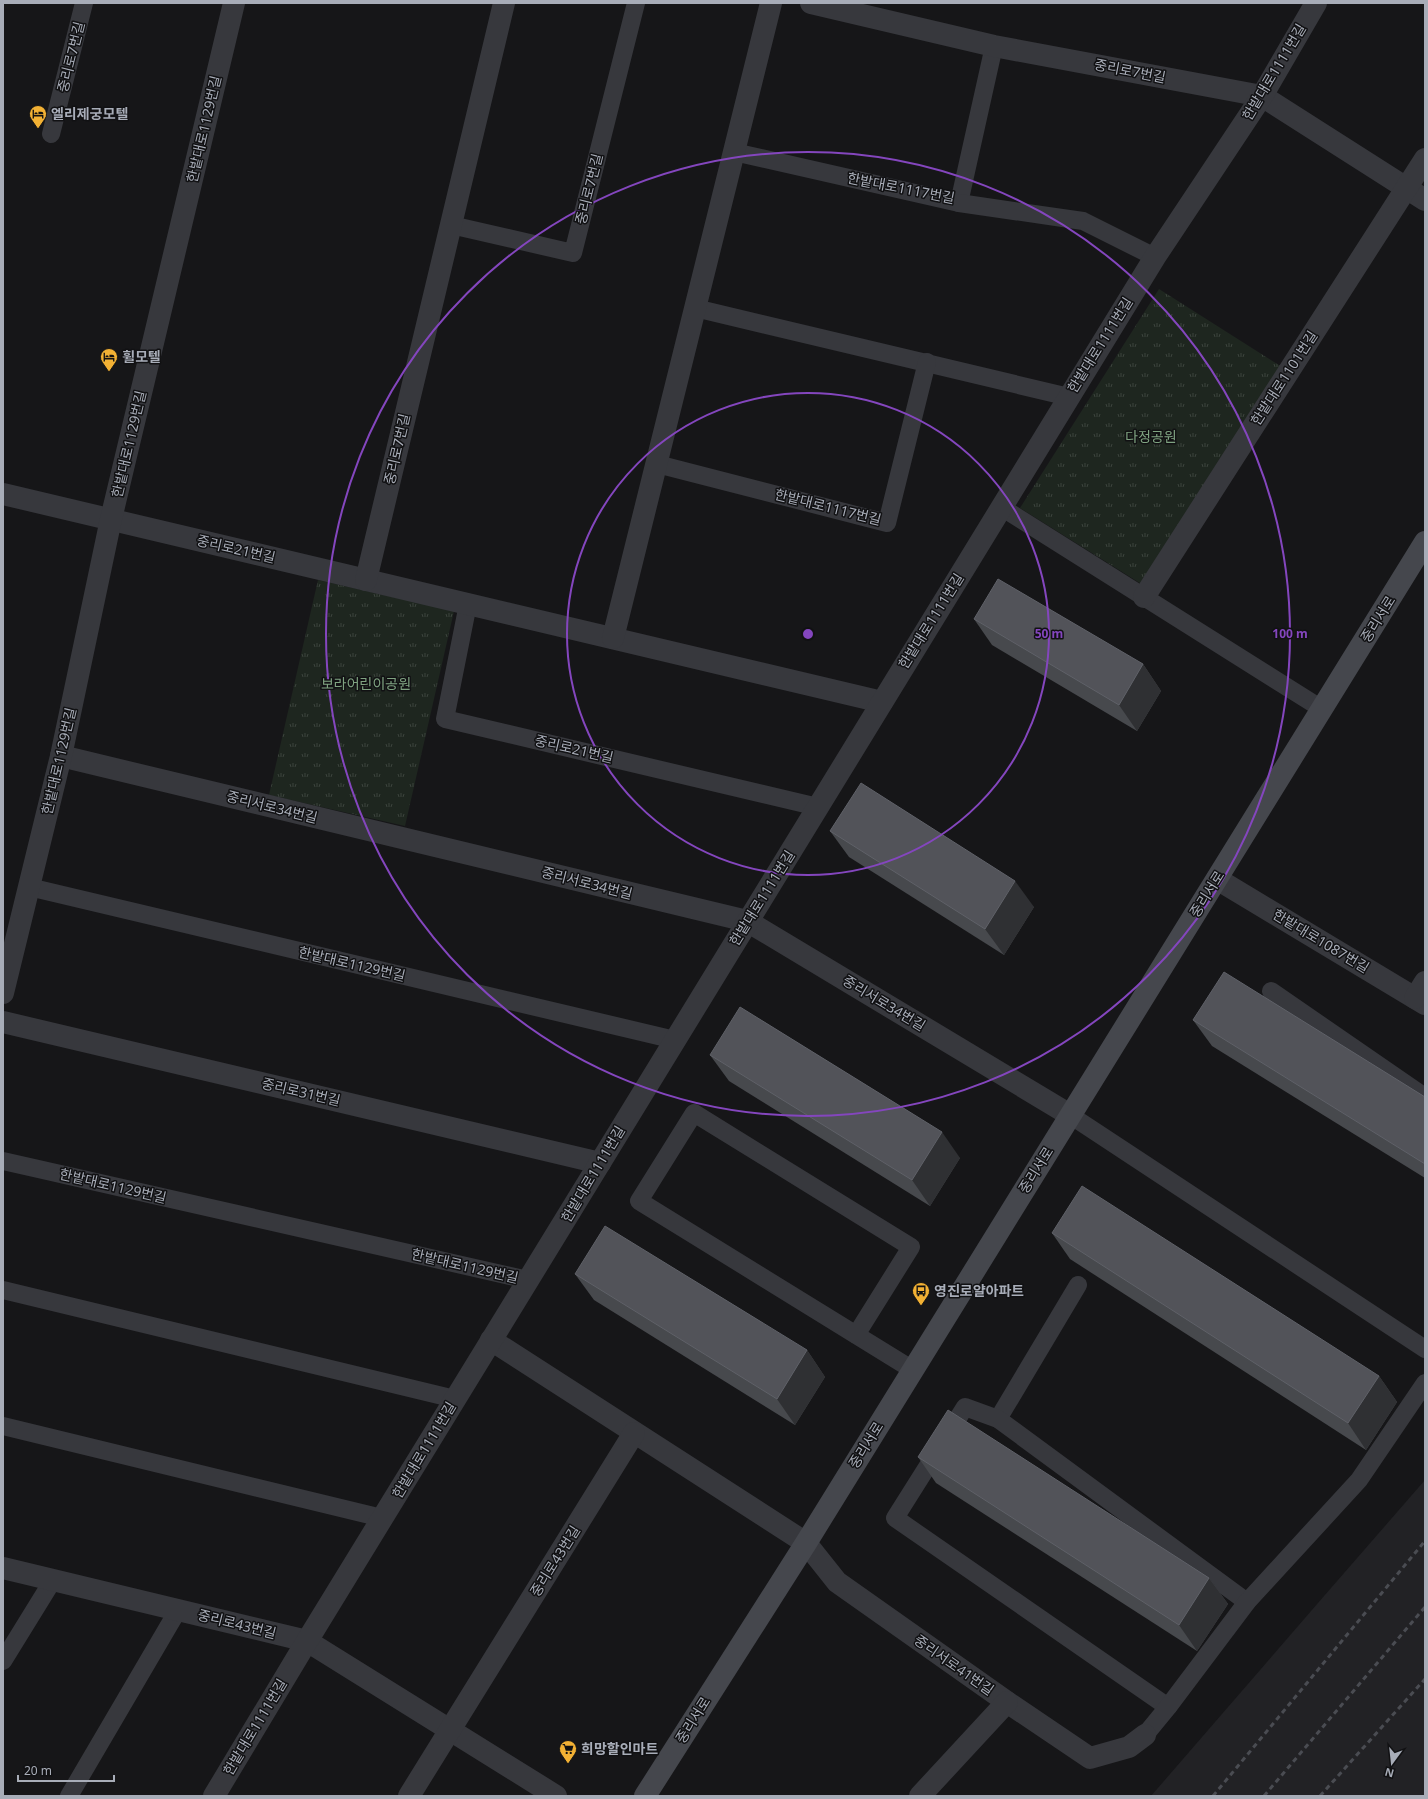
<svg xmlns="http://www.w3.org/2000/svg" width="1428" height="1799" viewBox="0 0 1428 1799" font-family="'Noto Sans','Noto Sans KR',sans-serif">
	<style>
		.built { fill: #222225 }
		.park { fill: url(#park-tufts) }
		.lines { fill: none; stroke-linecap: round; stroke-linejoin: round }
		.lane { stroke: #37383d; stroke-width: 18 }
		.street { stroke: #37383d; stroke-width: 22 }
		.secondary { stroke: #45474d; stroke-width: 22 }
		.rail { stroke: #4a4c52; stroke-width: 3; stroke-dasharray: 5 4; stroke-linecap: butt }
		.wall { fill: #47494d }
		.shaded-wall { fill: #2f3033 }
		.building { fill: #525359; stroke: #5f6168 }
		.ring { fill: none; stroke: #8446be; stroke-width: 2 }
		.labels { text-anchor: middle; stroke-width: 3; stroke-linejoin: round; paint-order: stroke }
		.street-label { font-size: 14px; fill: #a8adb8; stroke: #111113 }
		.poi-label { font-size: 14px; font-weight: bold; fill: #a8adb8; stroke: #111113; text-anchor: start }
		.park-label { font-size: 14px; fill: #7fa381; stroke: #111113 }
		.centre { fill: #8446be; stroke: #111113; stroke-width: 2 }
		.ring-label { font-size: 12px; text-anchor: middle; font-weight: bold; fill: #8446be; stroke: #111113; stroke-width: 3; stroke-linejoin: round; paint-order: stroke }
	</style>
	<defs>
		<pattern id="park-tufts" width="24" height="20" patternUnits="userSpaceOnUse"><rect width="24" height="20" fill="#1e261f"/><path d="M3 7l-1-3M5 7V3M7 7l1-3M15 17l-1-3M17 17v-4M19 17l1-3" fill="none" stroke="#3c433d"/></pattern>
	</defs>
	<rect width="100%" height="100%" fill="#161618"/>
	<path class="built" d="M1425 1480V1796H1151L1318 1603Z"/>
	<g class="park">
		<path d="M1159 289 1282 367 1143 585 1020 508Z"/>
		<path d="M318 580 454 611 405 826 269 795Z"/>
	</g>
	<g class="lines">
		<g class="lane">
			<path d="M51 134 84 3"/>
			<path d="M734 152 959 203 994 46"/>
			<path d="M959 203 1083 221 1155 257"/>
			<path d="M451 225 573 253 636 3"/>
			<path d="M695 308 1069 397"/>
			<path d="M657 464 887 523 927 362"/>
			<path d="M1001 507 1322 709"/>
			<path d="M468 604 445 719 818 807"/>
			<path d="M29 887 675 1040"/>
			<path d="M1271 991 1425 1097"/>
			<path d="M1070 1115 1425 1349"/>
			<path d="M3 1161 528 1280"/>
			<path d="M3 1290 455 1399"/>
			<path d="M856 1335 911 1247 694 1113 639 1201 913 1370"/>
			<path d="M998 1419 1078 1285"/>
			<path d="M3 1426 382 1518"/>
			<path d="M3 1661 53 1580"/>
			<path d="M1168 1707 895 1518 965 1407 998 1419 1247 1602"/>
			<path d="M1145 1735 1168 1707 1247 1602 1359 1480 1425 1383"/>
			<path d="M69 1796 178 1610"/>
		</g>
		<g class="street">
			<path d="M811 3 994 46 1262 96 1425 200"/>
			<path d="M3 494 882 702"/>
			<path d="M366 580 504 3"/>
			<path d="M1144 597 1425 159"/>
			<path d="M613 638 771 3"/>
			<path d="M61 756 747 921 1070 1115"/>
			<path d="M1217 879 1425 1004"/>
			<path d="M3 993 61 756 111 519 234 3"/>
			<path d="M1415 998 1425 982"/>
			<path d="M3 1022 600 1163"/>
			<path d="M491 1340 806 1543 837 1582 1007 1702 1090 1758 1129 1747 1145 1735"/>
			<path d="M3 1568 307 1641 556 1796"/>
			<path d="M214 1796 307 1641 1155 257 1262 96 1316 3"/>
			<path d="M409 1796 634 1433"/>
			<path d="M920 1796 1007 1702"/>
		</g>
		<path class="secondary" d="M645 1796 806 1543 1425 542"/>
		<g class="rail">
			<path d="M1213 1796 1425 1541"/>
			<path d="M1264 1796 1425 1607"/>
			<path d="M1320 1796 1425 1679"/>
		</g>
	</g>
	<g class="wall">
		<path d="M974 619 1143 664 1161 691 1137 731 992 645Z"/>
		<path d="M830 831 1034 907 1004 955 849 857Z"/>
		<path d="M1193 1020 1425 1097V1178L1212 1046Z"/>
		<path d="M710 1055 960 1158 930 1206 729 1081Z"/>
		<path d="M1052 1233 1379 1376 1397 1402 1366 1450 1070 1259Z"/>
		<path d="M575 1274 807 1350 825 1377 795 1425 594 1300Z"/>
		<path d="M918 1457 1209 1578 1228 1604 1197 1651 936 1483Z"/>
	</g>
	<g class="shaded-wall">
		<path d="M1143 664 1161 691 1137 731 1119 705Z"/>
		<path d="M1015 881 1034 907 1004 955 985 929Z"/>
		<path d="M942 1132 960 1158 930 1206 912 1180Z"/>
		<path d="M807 1350 825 1377 795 1425 777 1399Z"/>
		<path d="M1379 1376 1397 1402 1366 1450 1348 1423Z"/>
		<path d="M1209 1578 1228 1604 1197 1651 1179 1625Z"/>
	</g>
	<g class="building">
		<path d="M998 579 1143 664 1119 705 974 619Z"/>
		<path d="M861 783 1015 881 985 929 830 831Z"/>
		<path d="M1224 972 1425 1097V1164L1193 1020Z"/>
		<path d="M740 1007 942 1132 912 1180 710 1055Z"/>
		<path d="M1082 1186 1379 1376 1348 1423 1052 1233Z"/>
		<path d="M605 1226 807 1350 777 1399 575 1274Z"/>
		<path d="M948 1410 1209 1578 1179 1625 918 1457Z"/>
	</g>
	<g class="ring">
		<circle cx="808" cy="634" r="241"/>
		<circle cx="808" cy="634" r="482"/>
	</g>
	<defs>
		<symbol id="hotel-pin" viewBox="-11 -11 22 30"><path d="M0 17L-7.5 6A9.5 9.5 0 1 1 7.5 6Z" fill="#f2b134" stroke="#111113"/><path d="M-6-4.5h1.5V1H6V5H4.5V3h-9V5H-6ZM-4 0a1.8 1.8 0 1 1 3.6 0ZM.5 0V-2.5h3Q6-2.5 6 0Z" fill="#111"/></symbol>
		<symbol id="bus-pin" viewBox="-11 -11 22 30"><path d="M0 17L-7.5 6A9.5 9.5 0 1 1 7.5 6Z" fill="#f2b134" stroke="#111113"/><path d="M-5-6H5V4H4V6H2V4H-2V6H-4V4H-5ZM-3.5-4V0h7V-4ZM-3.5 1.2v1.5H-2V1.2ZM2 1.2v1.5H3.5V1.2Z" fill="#111"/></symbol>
		<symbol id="supermarket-pin" viewBox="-11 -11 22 30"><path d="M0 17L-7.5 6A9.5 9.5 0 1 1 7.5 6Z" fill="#f2b134" stroke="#111113"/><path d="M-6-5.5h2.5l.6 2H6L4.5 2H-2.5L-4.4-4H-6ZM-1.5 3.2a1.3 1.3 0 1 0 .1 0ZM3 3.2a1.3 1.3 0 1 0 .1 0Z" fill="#111"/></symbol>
	</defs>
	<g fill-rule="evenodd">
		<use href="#hotel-pin" x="28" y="104" width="20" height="27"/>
		<use href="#hotel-pin" x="99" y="347" width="20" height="27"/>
		<use href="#bus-pin" x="911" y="1281" width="20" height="27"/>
		<use href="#supermarket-pin" x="558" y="1739" width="20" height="27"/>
	</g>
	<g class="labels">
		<g class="street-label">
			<text transform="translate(71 57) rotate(-76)" y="5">중리로7번길</text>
			<text transform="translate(1130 71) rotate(11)" y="5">중리로7번길</text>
			<text transform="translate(1274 72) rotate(-59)" y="5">한밭대로1111번길</text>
			<text transform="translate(204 129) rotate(-77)" y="5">한밭대로1129번길</text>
			<text transform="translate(901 188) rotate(11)" y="5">한밭대로1117번길</text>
			<text transform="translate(589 189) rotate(-76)" y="5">중리로7번길</text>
			<text transform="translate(1100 345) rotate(-58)" y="5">한밭대로1111번길</text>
			<text transform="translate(1284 378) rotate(-57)" y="5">한밭대로1101번길</text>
			<text transform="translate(129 444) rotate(-77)" y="5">한밭대로1129번길</text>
			<text transform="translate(397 449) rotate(-77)" y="5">중리로7번길</text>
			<text transform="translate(828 507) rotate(14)" y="5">한밭대로1117번길</text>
			<text transform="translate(236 549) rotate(13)" y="5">중리로21번길</text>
			<text transform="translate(1378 619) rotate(-58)" y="5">중리서로</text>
			<text transform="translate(931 621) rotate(-58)" y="5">한밭대로1111번길</text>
			<text transform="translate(574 749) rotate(13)" y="5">중리로21번길</text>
			<text transform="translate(59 761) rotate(-77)" y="5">한밭대로1129번길</text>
			<text transform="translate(272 807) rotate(14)" y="5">중리서로34번길</text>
			<text transform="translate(587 883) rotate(14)" y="5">중리서로34번길</text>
			<text transform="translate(1207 894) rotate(-58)" y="5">중리서로</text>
			<text transform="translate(762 898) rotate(-58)" y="5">한밭대로1111번길</text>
			<text transform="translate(1321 941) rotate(31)" y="5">한밭대로1087번길</text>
			<text transform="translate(352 964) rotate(13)" y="5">한밭대로1129번길</text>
			<text transform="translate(884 1003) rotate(31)" y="5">중리서로34번길</text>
			<text transform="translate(301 1092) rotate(13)" y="5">중리로31번길</text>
			<text transform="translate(1036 1170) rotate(-58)" y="5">중리서로</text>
			<text transform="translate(593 1174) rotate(-59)" y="5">한밭대로1111번길</text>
			<text transform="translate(113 1186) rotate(13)" y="5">한밭대로1129번길</text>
			<text transform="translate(465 1266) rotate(13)" y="5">한밭대로1129번길</text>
			<text transform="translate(866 1445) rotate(-58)" y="5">중리서로</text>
			<text transform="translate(424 1450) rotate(-59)" y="5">한밭대로1111번길</text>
			<text transform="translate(555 1561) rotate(-58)" y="5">중리로43번길</text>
			<text transform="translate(237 1624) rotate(14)" y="5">중리로43번길</text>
			<text transform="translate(954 1665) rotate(35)" y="5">중리서로41번길</text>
			<text transform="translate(693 1720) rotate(-58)" y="5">중리서로</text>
			<text transform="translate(255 1727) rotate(-59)" y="5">한밭대로1111번길</text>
		</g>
		<g class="poi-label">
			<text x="51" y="119">엘리제궁모텔</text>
			<text x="122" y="362">휠모텔</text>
			<text x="934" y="1296">영진로얄아파트</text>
			<text x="581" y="1754">희망할인마트</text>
		</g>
		<g class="park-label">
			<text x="1151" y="442">다정공원</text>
			<text x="366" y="689">보라어린이공원</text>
		</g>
	</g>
	<circle cx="808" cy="634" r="6" class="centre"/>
	<g class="ring-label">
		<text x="1049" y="638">50 m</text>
		<text x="1290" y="638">100 m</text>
	</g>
	<rect width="1428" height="1799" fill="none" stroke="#a8adb8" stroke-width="8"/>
	<g transform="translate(1392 1763) rotate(195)" stroke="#111113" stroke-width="3" paint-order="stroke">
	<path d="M0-3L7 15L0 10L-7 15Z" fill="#a8adb8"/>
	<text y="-6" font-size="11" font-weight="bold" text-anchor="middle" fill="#a8adb8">N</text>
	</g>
	<path d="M18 1775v6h96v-6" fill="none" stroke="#a8adb8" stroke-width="2"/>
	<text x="24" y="1775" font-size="12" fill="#a8adb8" stroke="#111113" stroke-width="3" paint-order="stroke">20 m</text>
</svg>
